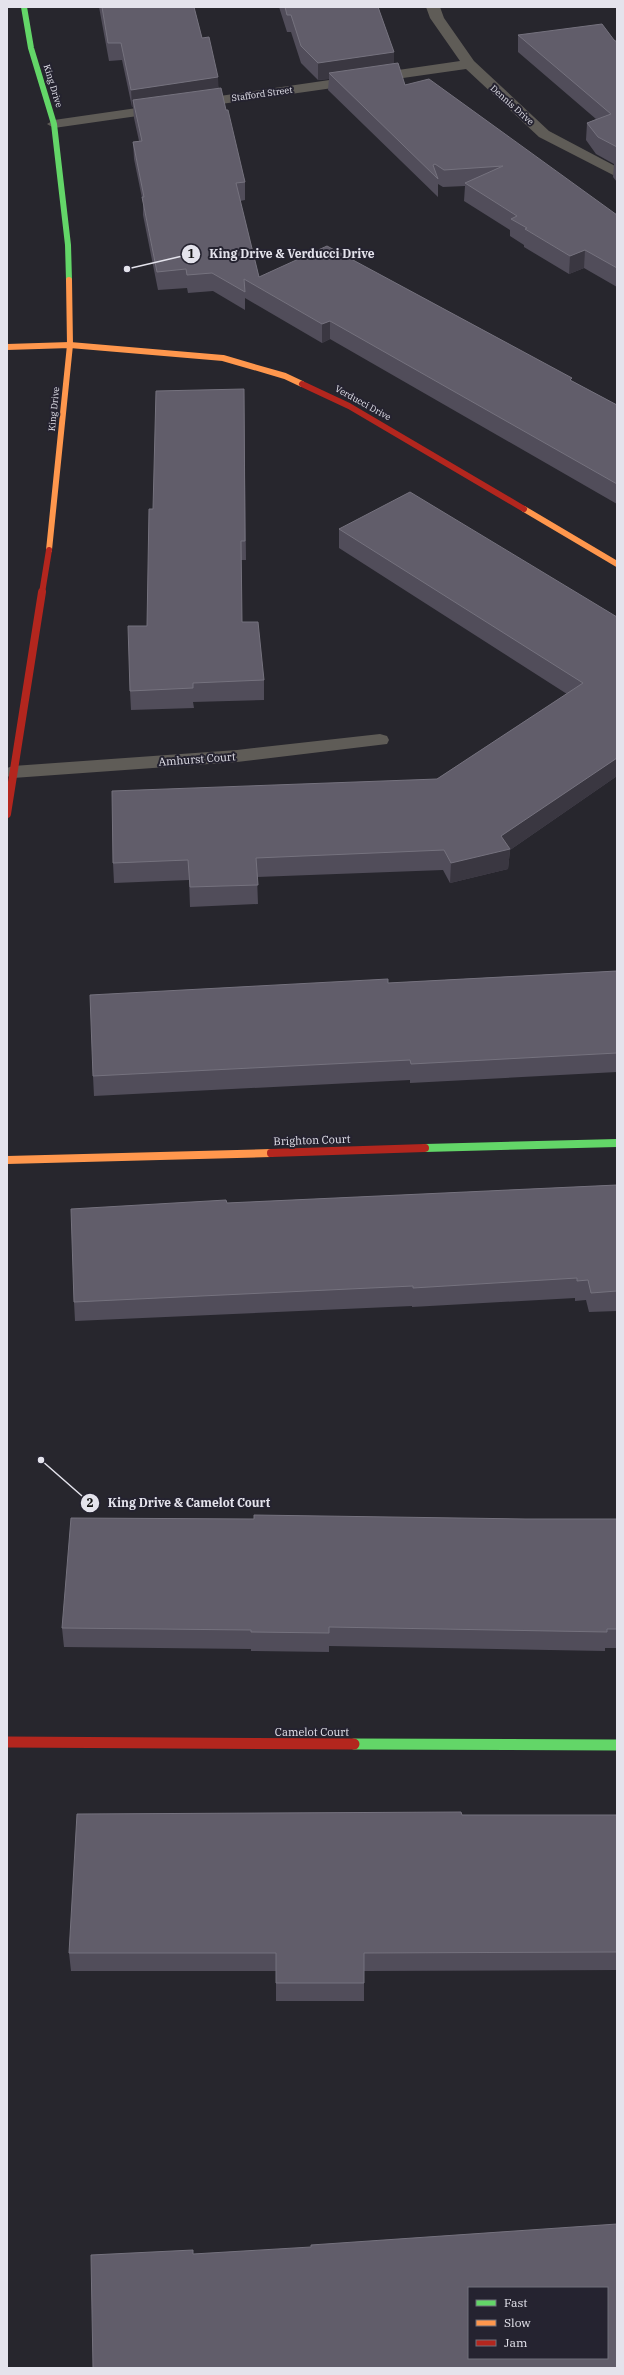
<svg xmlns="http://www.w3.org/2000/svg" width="624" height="2375" viewBox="0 0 624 2375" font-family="'IBM Plex Serif',serif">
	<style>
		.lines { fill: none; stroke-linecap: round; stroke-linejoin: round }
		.street { fill: #5f5c57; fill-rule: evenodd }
		.fast-far2 { stroke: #63d668; stroke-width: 6 }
		.fast-far1 { stroke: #63d668; stroke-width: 8 }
		.fast { stroke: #63d668; stroke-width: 11 }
		.slow-far1 { stroke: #ff974d; stroke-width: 6 }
		.slow { stroke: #ff974d; stroke-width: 8 }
		.jam-far2 { stroke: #b3261e; stroke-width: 6 }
		.jam-far1 { stroke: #b3261e; stroke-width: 8 }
		.jam { stroke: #b3261e; stroke-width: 11 }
		.wall { fill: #514d5a }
		.shaded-wall { fill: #3a3741 }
		.building { fill: #615d6a; stroke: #75727e; fill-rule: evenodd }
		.labels { text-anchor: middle; stroke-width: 4; stroke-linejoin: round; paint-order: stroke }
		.far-street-label { font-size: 9px; fill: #e4e3ec; stroke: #252330 }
		.street-label { font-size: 11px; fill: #e4e3ec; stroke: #252330 }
		.leader { fill: none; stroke: #e4e3ec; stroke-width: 1.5 }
		.callout-dot { fill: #e4e3ec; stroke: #252330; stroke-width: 1.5 }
		.mark-label { font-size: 12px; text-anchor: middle; font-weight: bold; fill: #111 }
		.callout-label { font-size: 12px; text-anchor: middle; font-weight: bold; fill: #e4e3ec; stroke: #252330; stroke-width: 4; stroke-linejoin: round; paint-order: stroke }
	</style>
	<rect width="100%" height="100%" fill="#27262d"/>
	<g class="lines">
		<g class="street">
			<path d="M426 7H440L444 18 474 61 549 131 617 167V177L539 137 466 69 54 128 47 124 54 120 460 61 430 18Z"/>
			<path d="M380 734 387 736 389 740 387 744 237 762 13 778 7 776V768L13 766 237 750Z"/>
		</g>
		<path class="fast-far2" d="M24 7 31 48 54 124 68 245 69 280"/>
		<path class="fast-far1" d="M425 1148 617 1143"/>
		<path class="fast" d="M354 1744 617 1745"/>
		<g class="slow-far1">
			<path d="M7 347 70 345 223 358 285 376 302 384"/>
			<path d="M524 509 617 564"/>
			<path d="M49 550 70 345 69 280"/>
		</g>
		<path class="slow" d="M7 1160 271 1153"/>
		<g class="jam-far2">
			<path d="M302 384 349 406 524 509"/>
			<path d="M42 593 49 550"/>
		</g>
		<g class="jam-far1">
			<path d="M7 814 42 592"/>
			<path d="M271 1153 425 1148"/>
		</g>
		<path class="jam" d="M7 1742 354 1744"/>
	</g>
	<g class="wall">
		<path d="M99 7H194L202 38 226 110 245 182V200L240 201 259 277 572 381 617 405V504L330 339 322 343 245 298V310L213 291 188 293 187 288 158 290 143 215V203L134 159 133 142 139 141 134 118 133 107H132L122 60 109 61Z"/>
		<path d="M279 7H378L394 52V64L405 85 617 215V287L584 268 569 274 524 247V245L510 236V230L464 201 465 186 443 187 438 184V197L328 90 329 79 318 80 301 63 291 32H287Z"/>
		<path d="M518 35 614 40 617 42V182L613 177 614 164 596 154 586 140 587 123 596 119 518 52Z"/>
		<path d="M244 389 246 560H241L242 622 264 680V700L193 702 194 708 131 710 130 691 147 626 153 509Z"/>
		<path d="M339 529 617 617V776L510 850 508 869 450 883 443 870 257 877 258 904 190 907 189 880 114 883 113 863 437 779 567 694 339 548Z"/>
		<path d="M617 971V1072L410 1083V1080L94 1096 93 1076 388 983Z"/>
		<path d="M617 1185V1311L589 1312 586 1300 575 1301V1298L412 1307V1306L75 1321 74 1302 227 1203Z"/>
		<path d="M254 1519H617V1648H605V1651L329 1646V1652L251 1651V1649L64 1647 62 1628Z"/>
		<path d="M462 1815H617V1970L364 1971V2001H276V1971H71L69 1953Z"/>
	</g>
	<g class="shaded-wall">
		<path d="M394 52V69L329 73V79L318 80V63Z"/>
		<path d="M218 77 219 95 133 100V107H132L131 90Z"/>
		<path d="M585 250 584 268 569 274 570 256Z"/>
		<path d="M330 321V339L322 343V324Z"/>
		<path d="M617 758V776L510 850 508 869 450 883 451 863 501 836Z"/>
	</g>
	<g class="building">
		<path d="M102 7H194L202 38 209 37 218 77 131 90 121 43H108Z"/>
		<path d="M285 7H378L394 52 318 63 301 46 291 15H287Z"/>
		<path d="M602 24 614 40 617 42V147L598 137 587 123 611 114 518 35Z"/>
		<path d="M398 63 405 85 429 79 617 215V268L585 250 570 256 525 229 527 228 511 219 517 216 465 183 503 166 444 170 435 164 433 165 438 179 329 73Z"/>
		<path d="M221 88 226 110H228L245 182 236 183 259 277 327 246 572 378 570 380 617 405V484L330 321 322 324 244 279 245 292 212 273 187 275 186 269 157 272 142 197H144L133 142 142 141 133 100Z"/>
		<path d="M244 389 245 541H241L242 622H258L264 680 193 683V688L130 691 128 626H147L149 509H153L156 391Z"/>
		<path d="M410 492 617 617V758L501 836 510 849 451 863 444 850 256 858 258 885 190 887 188 860 113 863 112 791 437 779 583 683 339 529Z"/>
		<path d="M617 971V1053L411 1064 410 1060 93 1076 90 995 388 979V983Z"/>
		<path d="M617 1185V1291L591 1293 588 1280 577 1281V1278L413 1288V1286L74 1302 71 1209 226 1200 227 1203Z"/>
		<path d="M254 1515 526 1519H617V1629H607V1632L329 1627V1633L251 1632V1630L62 1628 71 1518 254 1519Z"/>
		<path d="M461 1812 462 1815H617V1952L364 1953V1983H276V1953H69L77 1814Z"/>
		<path d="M617 2224V2368H93L91 2255 193 2250V2254L311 2247V2245ZM469 2288H607V2358H469Z"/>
	</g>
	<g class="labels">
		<g class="far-street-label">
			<text transform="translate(53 86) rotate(73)" y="3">King Drive</text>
			<text transform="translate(262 94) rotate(-8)" y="3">Stafford Street</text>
			<text transform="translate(512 105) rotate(42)" y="3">Dennis Drive</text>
			<text transform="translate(363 403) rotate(29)" y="3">Verducci Drive</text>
			<text transform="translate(54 409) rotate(-84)" y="3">King Drive</text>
		</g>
		<g class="street-label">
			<text transform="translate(197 759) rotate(-4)" y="4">Amhurst Court</text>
			<text transform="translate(312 1140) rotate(-2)" y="4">Brighton Court</text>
			<text x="312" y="1736">Camelot Court</text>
		</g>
	</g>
	<path class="leader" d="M127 269L191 254M41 1460L90 1503"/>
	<g class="callout-dot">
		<circle cx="127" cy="269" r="4"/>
		<circle cx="41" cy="1460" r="4"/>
		<circle cx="191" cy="254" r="10"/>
		<circle cx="90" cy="1503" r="10"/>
	</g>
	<g class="mark-label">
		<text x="191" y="258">1</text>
		<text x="90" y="1507">2</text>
	</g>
	<g class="callout-label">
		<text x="292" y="258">King Drive &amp; Verducci Drive</text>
		<text x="189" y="1507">King Drive &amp; Camelot Court</text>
	</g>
	<rect width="624" height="2375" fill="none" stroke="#e4e3ec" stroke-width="16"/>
	<rect x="468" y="2287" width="140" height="72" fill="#252330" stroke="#71707b"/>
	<rect x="476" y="2300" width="20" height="6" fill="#63d668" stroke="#71707b"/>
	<text x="504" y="2307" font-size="12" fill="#e4e3ec">Fast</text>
	<rect x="476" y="2320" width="20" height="6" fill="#ff974d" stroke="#71707b"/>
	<text x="504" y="2327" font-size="12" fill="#e4e3ec">Slow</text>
	<rect x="476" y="2340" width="20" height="6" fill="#b3261e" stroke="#71707b"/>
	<text x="504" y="2347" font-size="12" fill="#e4e3ec">Jam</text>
</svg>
